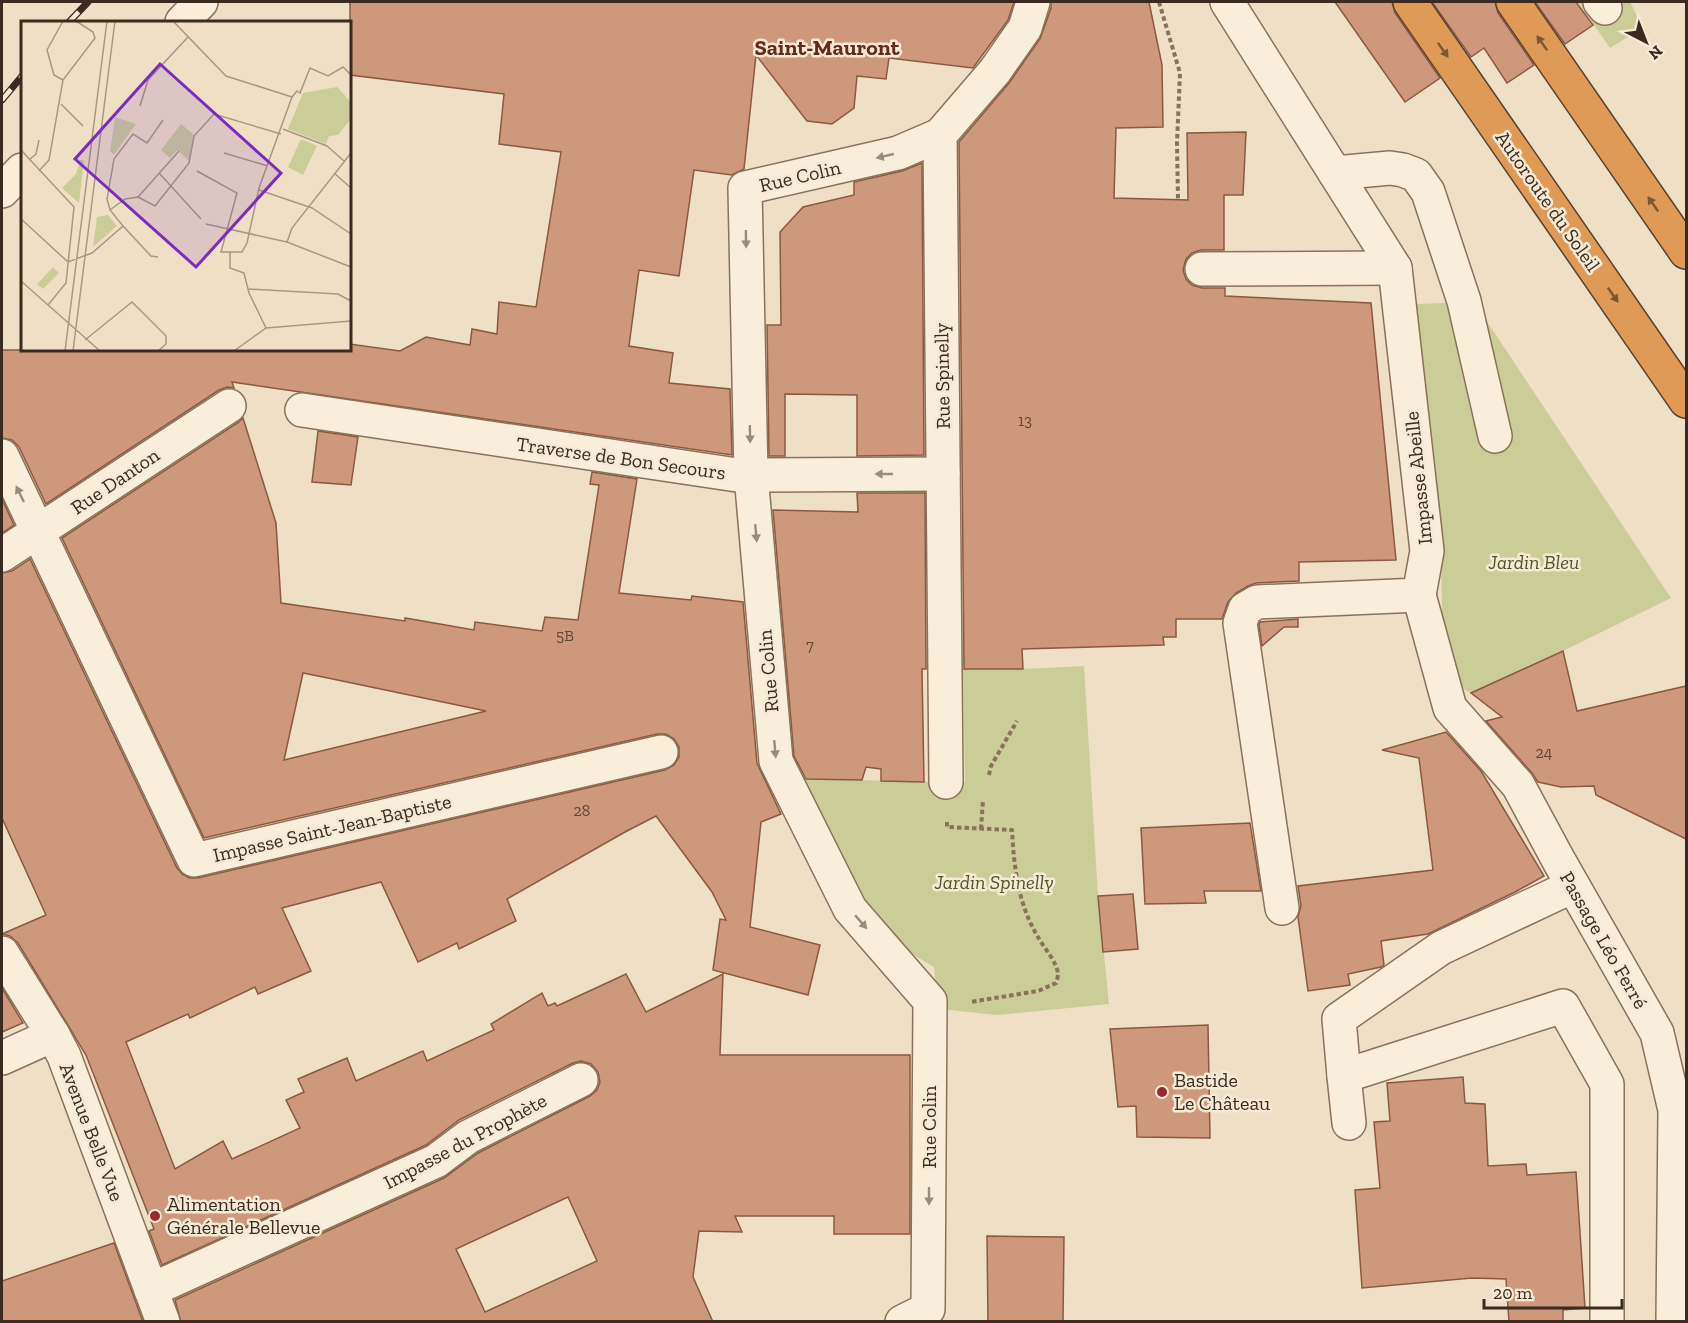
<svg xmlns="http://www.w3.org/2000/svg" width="1688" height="1323" viewBox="0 0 1688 1323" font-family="'Zilla Slab',serif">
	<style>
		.green { fill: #cbcd99 }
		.building { fill: #cd987b; stroke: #8a5940; stroke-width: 1.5; fill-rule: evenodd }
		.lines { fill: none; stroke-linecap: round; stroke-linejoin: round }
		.minor-casing { stroke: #8a715b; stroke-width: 36 }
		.highway-casing { stroke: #58402f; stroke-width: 36 }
		.path { stroke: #8a715b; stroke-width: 4; stroke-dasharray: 4.5 3; stroke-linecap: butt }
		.minor { stroke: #f9eed9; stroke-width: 33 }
		.highway { stroke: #de9a56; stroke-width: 33 }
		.rail-casing { stroke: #3a2a1f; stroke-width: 7 }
		.rail { stroke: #f6ead5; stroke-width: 4.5; stroke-dasharray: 14; stroke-linecap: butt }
		.oneway { fill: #7c5735 }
		.oneway2 { fill: #9a8c7c }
		.poi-dot { fill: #9a2a32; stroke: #f6ead5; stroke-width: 2 }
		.labels { text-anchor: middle; stroke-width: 5; stroke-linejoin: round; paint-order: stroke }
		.number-label { font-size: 16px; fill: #5f4636 }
		.street-label { font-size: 20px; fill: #3a2a1f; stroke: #f6ead5 }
		.park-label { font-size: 20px; font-style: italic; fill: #4e5725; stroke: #f6ead5 }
		.poi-label { font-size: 20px; fill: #3a2a1f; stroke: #f6ead5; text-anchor: start }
		.quarter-label { font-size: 22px; font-weight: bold; fill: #68281e; stroke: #f6ead5 }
		.inset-road { fill: none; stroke: #a79783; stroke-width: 1.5 }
		.view { fill: #7b2cbf; fill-opacity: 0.15; stroke: #7b2cbf; stroke-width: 3 }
		.inset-edge { fill: none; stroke: #3a2a1f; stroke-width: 3 }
	</style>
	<rect width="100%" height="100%" fill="#efe0c5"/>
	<g class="green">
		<path d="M1578 2H1630L1643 28 1610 48Z"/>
		<path d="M1474 302 1671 598 1563 651 1471 693 1460 687 1442 613 1441 553 1416 304Z"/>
		<path d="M1084 666 1098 896 1109 1004 997 1015 939 1009 934 967 895 944 864 912 793 779 965 782 963 669H1023Z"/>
	</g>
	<g class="building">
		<path d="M350 2H1014L1008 20 973 68 889 58 886 79 857 76 854 108 832 124 807 121 756 55 744 169 732 175 694 170 679 276 639 270 629 346 673 353 669 383 730 389 732 455 232 382 234 388 227 387 219 390 46 504 19 447 12 440 2 438V350H350V344L400 351 426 337 470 345 472 329 497 334 499 302 536 307 561 152 499 144 504 94 350 75Z"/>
		<path d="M1051 2H1149L1162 65 1163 127 1116 128 1114 198 1188 200 1187 133 1246 132 1243 195H1224V250H1201L1192 253 1186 259 1183 270 1186 279 1192 285 1202 288H1225V296L1371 303 1396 560 1299 562V581L1256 583 1248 586 1236 593 1228 602 1222 619H1176V637H1163L1164 645 1022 649 1023 669H964L959 142 1009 83 1040 39 1051 8Z"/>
		<path d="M1335 2H1392L1395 13 1440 78 1405 102Z"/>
		<path d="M1432 2H1495L1498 13 1534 65 1507 83 1484 48 1471 57Z"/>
		<path d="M1535 2H1576L1593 25 1565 44Z"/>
		<path d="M922 163 924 455 857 456V395L785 394V456H769L767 325H781L780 232 803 207 854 195V182L902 171Z"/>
		<path d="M243 418 276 523 281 603 405 621V618L474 630 475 622 542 631 545 617 578 620 599 485 590 484 592 472 637 479 619 593 691 600 692 596 743 602 757 763 781 814 761 822 750 927 820 945 808 995 713 970 720 919 726 920 712 892 656 816 625 832 507 899 516 921 459 949 457 943 418 962 381 882 282 908 311 971 258 994 255 987 190 1018 188 1014 126 1042 175 1169 223 1141 232 1159 300 1128 286 1100 304 1092 298 1079 347 1058 356 1081 423 1051 427 1061 494 1030 491 1024 542 993 548 1006 555 1003 557 1006 626 974 646 1012 723 974 720 1055H910V1234H834V1216H735L742 1232 699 1231 693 1277 713 1322H181L175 1300 444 1178 478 1153 590 1096 597 1090 600 1082 598 1072 591 1064 581 1061 573 1063 459 1120 426 1145 162 1265 149 1231 154 1229 86 1055 18 943 10 936 2 934 46 915 2 818V573L12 571 30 559 177 868 182 874 189 878H198L665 770 674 765 679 757V747L674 739 666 734H657L204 838 62 538 239 422ZM303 673 323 677 486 711 284 760ZM568 1197 597 1261 485 1312 456 1249Z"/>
		<path d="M318 431 358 437 351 485 312 482Z"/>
		<path d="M857 493H925L926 669H922L924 782 881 781V769L866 767 862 780 806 779 794 756 773 510 858 512Z"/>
		<path d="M2 499 14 525 2 533Z"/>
		<path d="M1298 619V627H1284L1262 646 1259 625 1260 622Z"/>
		<path d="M1563 651 1577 711 1686 686V839L1596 795 1594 786 1561 787 1538 782 1532 773 1486 721 1502 717 1471 693Z"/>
		<path d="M1446 732 1481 771 1544 876 1515 892 1428 934 1381 941 1384 965 1381 967 1348 974 1350 985 1308 991 1298 917 1301 906 1298 886 1433 870 1419 758 1382 750Z"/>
		<path d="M1250 823 1261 891H1204L1206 903 1145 904 1141 828Z"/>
		<path d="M1133 894 1138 949 1103 952 1098 896Z"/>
		<path d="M2 988 23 1023 2 1032Z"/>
		<path d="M1208 1025 1210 1138 1137 1137 1136 1106 1118 1107 1110 1029Z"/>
		<path d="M1463 1077 1465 1103 1485 1104 1488 1166 1526 1164 1527 1175 1576 1172 1585 1308 1563 1310V1322H1509L1506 1279 1472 1278 1362 1288 1355 1190 1380 1188 1374 1122 1390 1121 1387 1083Z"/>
		<path d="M987 1236 1064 1237 1063 1322H988Z"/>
		<path d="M114 1243 143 1322H2V1281Z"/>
	</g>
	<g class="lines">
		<defs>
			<g id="minor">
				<path d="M1227 2 1395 268 1427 551 1419 595 1257 602 1245 609 1240 623 1282 908"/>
				<path d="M1600 2 1605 8"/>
				<path d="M182 22 201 2"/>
				<path d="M1335 173 1390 168 1403 170 1416 175 1428 192 1464 301 1495 436"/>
				<path d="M2 191 22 170"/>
				<path d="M1202 269 1395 268"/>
				<path d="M302 410 737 475 943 474"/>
				<path d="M2 456 194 860 661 752"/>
				<path d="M2 555 229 406"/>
				<path d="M1419 595 1450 708 1518 785 1559 861 1657 1033 1675 1110 1673 1322"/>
				<path d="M946 782 940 135 995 71 1025 28 1033 2"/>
				<path d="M1573 886 1441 948 1339 1019 1344 1076 1563 1006 1607 1084V1322"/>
				<path d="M2 953 53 1035 64 1056 163 1322"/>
				<path d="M2 1058 53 1035"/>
				<path d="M1344 1076 1349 1123"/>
				<path d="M151 1290 436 1161 468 1137 581 1080"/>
				<path d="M902 1322 928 1309 930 1001 850 909 776 761 751 475 745 188 898 153 940 135"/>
			</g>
			<g id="highway">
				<path d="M1410 2 1686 401"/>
				<path d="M1513 2 1686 252"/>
			</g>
		</defs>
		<use href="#minor" class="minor-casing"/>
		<use href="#highway" class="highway-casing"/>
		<g class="path">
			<path d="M1159 2 1180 73 1177 143 1178 200"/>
			<path d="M989 775 991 766 1017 721"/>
			<path d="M947 822V827L1012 830C1014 868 1018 904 1038 937 1044 948 1057 962 1058 974 1058 975 1057 982 1056 983L1038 991 970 1002"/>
			<path d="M981 829 983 800"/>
		</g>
		<use href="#minor" class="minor"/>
		<use href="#highway" class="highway"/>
		<defs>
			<g id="rail">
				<path d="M69 22 88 2"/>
				<path d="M2 100 22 76"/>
			</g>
		</defs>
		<use href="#rail" class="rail-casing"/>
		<use href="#rail" class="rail"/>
	</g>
	<defs><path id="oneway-solid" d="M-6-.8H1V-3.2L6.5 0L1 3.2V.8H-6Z" transform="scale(1.5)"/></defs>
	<g class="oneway">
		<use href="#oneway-solid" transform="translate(1542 43) rotate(-125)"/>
		<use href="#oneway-solid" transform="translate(1443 50) rotate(55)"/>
		<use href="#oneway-solid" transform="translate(1653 204) rotate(-125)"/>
		<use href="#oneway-solid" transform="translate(1613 295) rotate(55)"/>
	</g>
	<g class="oneway2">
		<use href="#oneway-solid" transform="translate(885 156) rotate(167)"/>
		<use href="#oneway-solid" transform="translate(746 239) rotate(89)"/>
		<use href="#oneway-solid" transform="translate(750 434) rotate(89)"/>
		<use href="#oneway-solid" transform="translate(884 474) rotate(180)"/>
		<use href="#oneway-solid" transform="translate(20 494) rotate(-116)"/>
		<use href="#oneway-solid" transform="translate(756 533) rotate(85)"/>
		<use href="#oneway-solid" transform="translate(775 749) rotate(85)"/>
		<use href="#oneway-solid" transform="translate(861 922) rotate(49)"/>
		<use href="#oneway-solid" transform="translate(929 1196) rotate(90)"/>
	</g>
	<g class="poi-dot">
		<circle cx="1162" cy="1092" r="6"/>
		<circle cx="155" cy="1216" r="6"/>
	</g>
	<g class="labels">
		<g class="number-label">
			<text x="1025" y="426">13</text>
			<text x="565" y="641">5B</text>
			<text x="810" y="651">7</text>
			<text x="1544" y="758">24</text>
			<text x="582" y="816">28</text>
		</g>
		<g class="street-label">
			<text transform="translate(800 176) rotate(-13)" y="7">Rue Colin</text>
			<text transform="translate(1548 201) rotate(55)" y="7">Autoroute du Soleil</text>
			<text transform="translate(942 376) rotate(-91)" y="7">Rue Spinelly</text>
			<text transform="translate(621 458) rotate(8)" y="7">Traverse de Bon Secours</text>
			<text transform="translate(1418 478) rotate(-96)" y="7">Impasse Abeille</text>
			<text transform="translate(115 481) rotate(-34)" y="7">Rue Danton</text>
			<text transform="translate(768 671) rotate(-95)" y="7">Rue Colin</text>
			<text transform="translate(332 828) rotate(-13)" y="7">Impasse Saint-Jean-Baptiste</text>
			<text transform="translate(1604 940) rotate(60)" y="7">Passage Léo Ferré</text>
			<text transform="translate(929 1127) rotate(-90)" y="7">Rue Colin</text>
			<text transform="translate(92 1132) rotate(69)" y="7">Avenue Belle Vue</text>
			<text transform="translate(465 1141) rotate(-28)" y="7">Impasse du Prophète</text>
		</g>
		<g class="park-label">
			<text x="1534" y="569">Jardin Bleu</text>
			<text x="994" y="889">Jardin Spinelly</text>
		</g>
		<g class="poi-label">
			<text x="1174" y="1087">Bastide<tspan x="1174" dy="23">Le Château</tspan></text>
			<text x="167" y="1211">Alimentation<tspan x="167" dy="23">Générale Bellevue</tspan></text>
		</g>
		<g class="quarter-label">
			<text x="827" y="55">Saint-Mauront</text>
		</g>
	</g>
	<g transform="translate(21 21)">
		<rect width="330" height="330" fill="#efe0c5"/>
		<path d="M316 66 330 81V98L317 114 308 115 305 123 267 108 282 72ZM94 96 115 103 93 134 89 130ZM160 103 173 114 168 140 156 129 149 137 140 129ZM280 118 296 125 282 154 267 146ZM59 139H63L58 182 41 167 55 153ZM87 194 96 205 72 226 76 196ZM32 246 38 252 22 268 16 263Z" fill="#cbcd99"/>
		<path class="inset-road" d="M42 0 26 29 33 54 42 59M152 0 205 55 271 76M271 76 276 70 279 72 289 47 307 55 322 46 329 53M40 83 62 105M119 85 127 59 167 16M262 108 306 125 323 140M0 129 53 186 45 262 27 284M203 132 247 145M8 139 15 133 18 119M18 150 28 139 42 59 74 17 72 11 55 0M176 150 216 172 200 231H209M138 152 180 198M313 152 330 167M238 169 291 187 330 213M117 176 134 185 168 142 173 115 193 93 260 113M89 189 104 178 117 176 158 130M0 198 47 241 71 232 102 205M185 203 266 221 330 246M266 221 271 207 330 132M137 236 130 235 102 205 89 189 86 178 93 138 112 113 126 122 142 99M0 260 79 330M228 268 317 273 330 280M245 307 228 272 223 252 209 247V231H221L226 222 238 167 271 76M64 319 111 281 145 315V323L137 330M44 330 86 0M52 330 94 0M213 330 245 307 330 300"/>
		<path class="view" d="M139 43 260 152 175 246 54 138Z"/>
		<rect width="330" height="330" class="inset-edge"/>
	</g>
	<rect width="1688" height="1323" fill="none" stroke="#3a2a1f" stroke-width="6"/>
	<g transform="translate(1646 42) rotate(138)" stroke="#f6ead5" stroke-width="4.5" paint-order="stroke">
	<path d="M0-4.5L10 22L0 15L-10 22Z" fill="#3a2a1f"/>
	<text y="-9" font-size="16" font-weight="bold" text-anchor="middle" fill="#3a2a1f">N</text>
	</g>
	<path d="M1484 1299v9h138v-9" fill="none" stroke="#3a2a1f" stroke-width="3"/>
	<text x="1493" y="1299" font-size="18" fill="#3a2a1f" stroke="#f6ead5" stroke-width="4.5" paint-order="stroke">20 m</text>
</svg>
